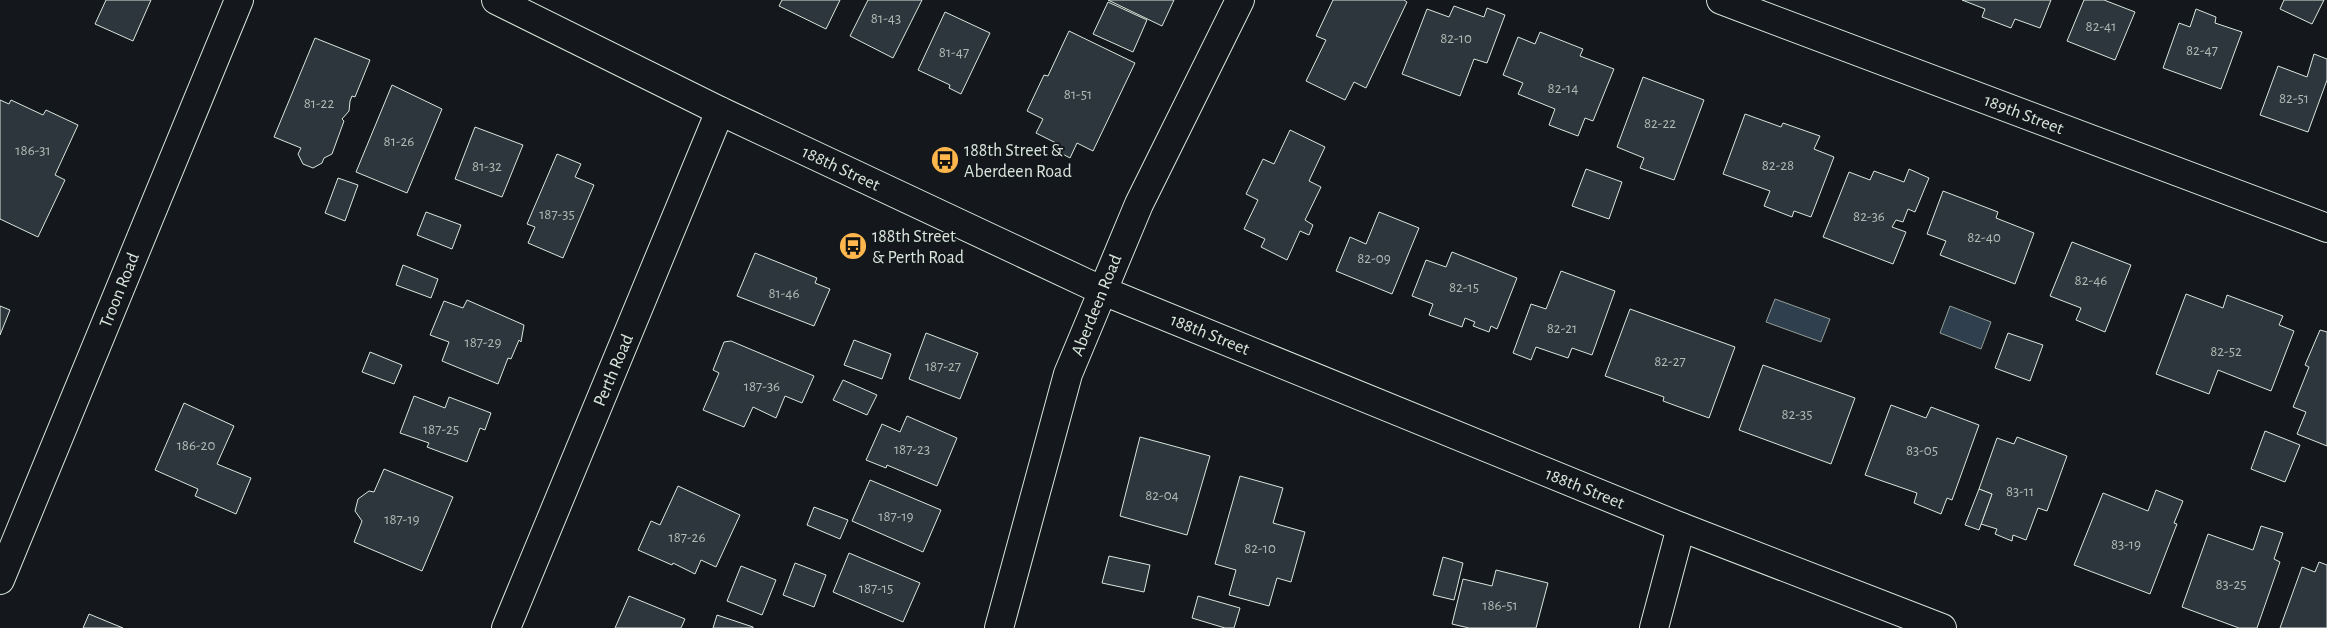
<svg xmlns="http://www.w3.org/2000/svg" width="2327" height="628" viewBox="0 0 2327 628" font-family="'Alegreya Sans',sans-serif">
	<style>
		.water { fill: #2f3f4d; stroke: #939e99 }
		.building { fill: #2c363c; stroke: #d8e6dc }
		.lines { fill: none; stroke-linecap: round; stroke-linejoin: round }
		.minor-casing { stroke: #d8e6dc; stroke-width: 30 }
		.minor { stroke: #14181c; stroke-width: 28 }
		.labels { text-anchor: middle; stroke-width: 4; stroke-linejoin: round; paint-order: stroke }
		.number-label { font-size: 15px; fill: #adbab4 }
		.street-label { font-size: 18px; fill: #d8e6dc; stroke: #14181c }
		.poi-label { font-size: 18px; fill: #d8e6dc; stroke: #14181c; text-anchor: start }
	</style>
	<rect width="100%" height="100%" fill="#14181c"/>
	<g class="water">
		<path d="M1775 299 1830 319 1821 342 1766 322Z"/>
		<path d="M1950 306 1991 322 1981 349 1940 333Z"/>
	</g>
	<g class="building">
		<path d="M106 0H151L133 41 95 24Z"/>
		<path d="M782 0H840L826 29 779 6Z"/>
		<path d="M868 0H922L893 58 850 36Z"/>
		<path d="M1108 0H1174L1162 26Z"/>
		<path d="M1333 0H1404L1407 2 1366 88 1354 82 1345 100 1306 81 1326 40 1316 36Z"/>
		<path d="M1962 0H2051L2040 28 2015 19 2011 28 1982 17 1985 9Z"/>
		<path d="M2084 0H2104L2135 12 2115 60 2067 41Z"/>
		<path d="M2284 0H2324L2312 24 2280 9Z"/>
		<path d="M1108 2 1147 20 1133 52 1093 34Z"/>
		<path d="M1454 6 1484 17 1487 8 1505 15 1487 63 1474 59 1460 96 1402 74 1427 9 1449 17Z"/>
		<path d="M2196 9 2216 17 2215 23 2242 32 2221 89 2163 68 2179 23 2190 27Z"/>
		<path d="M945 12 990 33 961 94 949 88 950 85 918 70Z"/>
		<path d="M1069 31 1135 63 1093 151 1077 143 1070 158 1055 150 1058 144 1036 133 1043 119 1027 111 1044 75 1048 76Z"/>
		<path d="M1540 32 1583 49 1580 56 1614 69 1593 121 1585 118 1578 136 1549 125 1555 109 1518 94 1523 83 1503 75 1518 37 1535 44Z"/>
		<path d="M315 38 370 60 355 97 352 96 350 101 349 111 342 119 344 121 332 154 324 158 322 163 313 168 303 164 298 154 301 148 274 137Z"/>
		<path d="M2314 54 2327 59V80L2308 132 2260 115 2278 66 2307 77Z"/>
		<path d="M1643 77 1704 100 1674 180 1640 168 1644 158 1617 147Z"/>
		<path d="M392 85 442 109 407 193 356 172Z"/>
		<path d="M0 100 9 104 11 100 43 115 46 110 78 125 55 175 65 180 38 237 0 219Z"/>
		<path d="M1745 114 1781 127 1783 123 1820 136 1814 149 1834 157 1811 217 1794 211 1792 217 1764 206 1770 191 1723 174Z"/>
		<path d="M475 127 523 145 502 197 455 179Z"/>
		<path d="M1290 130 1325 147 1309 181 1321 187 1305 220 1313 225 1309 235 1300 231 1287 260 1261 247 1265 239 1244 229 1258 200 1246 194 1263 159 1274 164Z"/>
		<path d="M557 154 581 164 575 177 594 185 563 258 528 243 535 227 527 224Z"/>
		<path d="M1586 169 1622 182 1609 219 1572 206Z"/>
		<path d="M1909 169 1929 178 1915 212 1908 209 1903 222 1896 220 1892 227 1906 232 1893 264 1823 237 1849 172 1870 180 1874 171 1904 182Z"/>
		<path d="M338 178 358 185 345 221 325 213Z"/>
		<path d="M1943 191 1998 212 1996 218 2034 233 2015 284 1940 255 1946 241 1927 234Z"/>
		<path d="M426 212 461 225 452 249 417 235Z"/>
		<path d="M1379 212 1419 228 1392 294 1336 271 1350 237 1366 244Z"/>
		<path d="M2072 242 2131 265 2105 332 2076 320 2081 308 2050 296Z"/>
		<path d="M1452 252 1517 278 1497 329 1491 326 1489 332 1473 326 1475 322 1465 318 1462 327 1429 315 1433 304 1412 296 1426 260 1446 267Z"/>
		<path d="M755 253 817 278 815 283 830 289 814 326 737 296Z"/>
		<path d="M403 265 438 279 431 298 396 285Z"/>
		<path d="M1561 271 1615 291 1592 355 1572 348 1568 358 1536 347 1531 360 1513 353 1531 304 1546 309Z"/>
		<path d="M2186 294 2223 308 2227 295 2283 316 2279 325 2294 331 2271 391 2218 370 2209 394 2156 374Z"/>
		<path d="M467 300 524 325 521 342 519 340 511 359 508 358 498 384 442 361 449 342 430 335 444 301 463 308Z"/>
		<path d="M0 306 10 310 0 335Z"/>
		<path d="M1630 309 1735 347 1709 418 1663 401 1664 397 1605 376Z"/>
		<path d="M2320 330 2327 332V446L2297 434 2306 412 2293 407 2309 367 2305 365Z"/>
		<path d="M926 333 978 353 960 399 909 379Z"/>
		<path d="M2008 333 2043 345 2030 381 1995 368Z"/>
		<path d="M854 340 891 354 882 379 844 365Z"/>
		<path d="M731 341 814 376 802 403 785 396 776 418 753 407 744 427 703 410 719 373 713 370 724 342Z"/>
		<path d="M370 352 402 365 394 384 362 372Z"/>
		<path d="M1763 365 1855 398 1831 464 1739 430Z"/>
		<path d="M843 380 877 395 867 415 833 400Z"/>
		<path d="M414 396 445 408 449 397 491 413 485 430 480 428 467 462 427 447 429 443 400 433Z"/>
		<path d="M184 403 234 426 217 464 251 478 236 514 195 496 198 489 155 470Z"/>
		<path d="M1891 405 1926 418 1931 407 1979 425 1952 500 1947 498 1941 514 1914 503 1917 493 1865 475Z"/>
		<path d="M907 416 957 438 937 486 887 465 886 468 866 460 882 424 900 432Z"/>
		<path d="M2265 431 2300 445 2285 482 2251 469Z"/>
		<path d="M1140 437 1210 456 1187 535 1120 516Z"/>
		<path d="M2017 437 2067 456 2047 511 2038 508 2026 540 2013 535 2012 541 1995 534 1997 529 1981 524 1992 494 1979 489 1997 438 2014 444Z"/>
		<path d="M384 469 453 497 422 571 354 542 362 521 355 511 358 499 369 491 374 492Z"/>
		<path d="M1240 476 1283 488 1273 523 1305 532 1291 582 1277 578 1269 606 1229 595 1236 570 1215 564Z"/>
		<path d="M870 480 941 510 923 552 852 521Z"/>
		<path d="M678 486 740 515 716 567 701 560 695 574 673 563 672 565 638 550 651 521 660 525Z"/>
		<path d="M1979 489 1992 494 1979 530 1965 525Z"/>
		<path d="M2156 490 2183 501 2174 523 2177 524 2150 594 2074 565 2103 493 2148 511Z"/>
		<path d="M814 507 848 520 840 539 807 525Z"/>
		<path d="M2261 526 2283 533 2274 559 2280 562 2257 628H2239L2182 607 2208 534 2253 550Z"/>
		<path d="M849 553 920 583 903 622 833 592Z"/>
		<path d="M1109 556 1150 565 1144 592 1102 583Z"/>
		<path d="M1443 557 1463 563 1454 600 1433 595Z"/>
		<path d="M2319 562 2327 565V628H2280L2302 567 2315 572Z"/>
		<path d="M795 563 826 575 814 607 783 595Z"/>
		<path d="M741 566 776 580 762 615 727 601Z"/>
		<path d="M1496 570 1548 583 1536 628H1469L1452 624 1463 579 1492 586Z"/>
		<path d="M629 596 685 619 681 628H615Z"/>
		<path d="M1198 596 1240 608 1234 628H1225L1192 618Z"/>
		<path d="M89 614 123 628H83Z"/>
		<path d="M717 615 753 627V628H713Z"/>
	</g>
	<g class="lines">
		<defs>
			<g id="minor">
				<path d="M496 0 720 111 1101 290 1681 527 1942 628"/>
				<path d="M1721 0 2327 228"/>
				<path d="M0 580 239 0"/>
				<path d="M506 628 720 111"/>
				<path d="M999 628 1068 374 1139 204 1240 0"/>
				<path d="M1654 628 1681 527"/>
			</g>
		</defs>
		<use href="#minor" class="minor-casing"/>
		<use href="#minor" class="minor"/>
	</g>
	<defs>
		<symbol id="bus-disc" viewBox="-11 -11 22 22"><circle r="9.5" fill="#ffb74d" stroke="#14181c"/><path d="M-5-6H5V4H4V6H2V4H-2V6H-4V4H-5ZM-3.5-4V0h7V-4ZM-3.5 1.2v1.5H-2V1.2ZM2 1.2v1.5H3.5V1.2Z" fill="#111"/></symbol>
	</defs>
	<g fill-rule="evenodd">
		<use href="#bus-disc" x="929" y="144" width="32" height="32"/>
		<use href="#bus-disc" x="837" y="230" width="32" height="32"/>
	</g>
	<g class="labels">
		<g class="number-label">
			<text x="886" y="23">81-43</text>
			<text x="2101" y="31">82-41</text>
			<text x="1456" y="43">82-10</text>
			<text x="2202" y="55">82-47</text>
			<text x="954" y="57">81-47</text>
			<text x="1563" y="93">82-14</text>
			<text x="1078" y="99">81-51</text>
			<text x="2294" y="103">82-51</text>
			<text x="319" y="108">81-22</text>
			<text x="1660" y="128">82-22</text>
			<text x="399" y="146">81-26</text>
			<text x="33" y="155">186-31</text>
			<text x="1778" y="170">82-28</text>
			<text x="487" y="171">81-32</text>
			<text x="557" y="219">187-35</text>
			<text x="1869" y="221">82-36</text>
			<text x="1984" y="242">82-40</text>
			<text x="1374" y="263">82-09</text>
			<text x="2091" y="285">82-46</text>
			<text x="1464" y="292">82-15</text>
			<text x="784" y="298">81-46</text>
			<text x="1562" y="333">82-21</text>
			<text x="483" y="347">187-29</text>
			<text x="2226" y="356">82-52</text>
			<text x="1670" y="366">82-27</text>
			<text x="943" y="371">187-27</text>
			<text x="762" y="391">187-36</text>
			<text x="1797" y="419">82-35</text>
			<text x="441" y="434">187-25</text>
			<text x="196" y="450">186-20</text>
			<text x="912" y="454">187-23</text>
			<text x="1922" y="455">83-05</text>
			<text x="2020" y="496">83-11</text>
			<text x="1162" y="500">82-04</text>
			<text x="896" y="521">187-19</text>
			<text x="402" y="524">187-19</text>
			<text x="687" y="542">187-26</text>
			<text x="2126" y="549">83-19</text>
			<text x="1260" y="553">82-10</text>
			<text x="2231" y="589">83-25</text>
			<text x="876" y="593">187-15</text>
			<text x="1500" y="610">186-51</text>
		</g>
		<g class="street-label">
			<text transform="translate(2024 114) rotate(21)" y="6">189th Street</text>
			<text transform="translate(841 168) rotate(25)" y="6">188th Street</text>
			<text transform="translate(119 290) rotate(-68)" y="6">Troon Road</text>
			<text transform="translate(1096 305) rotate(-68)" y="6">Aberdeen Road</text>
			<text transform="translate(1210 334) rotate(22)" y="6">188th Street</text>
			<text transform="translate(613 370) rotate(-67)" y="6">Perth Road</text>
			<text transform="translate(1585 488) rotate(22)" y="6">188th Street</text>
		</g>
		<g class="poi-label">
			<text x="964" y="156">188th Street &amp;<tspan x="964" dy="21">Aberdeen Road</tspan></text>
			<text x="872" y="242">188th Street<tspan x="872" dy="21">&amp; Perth Road</tspan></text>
		</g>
	</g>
</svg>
